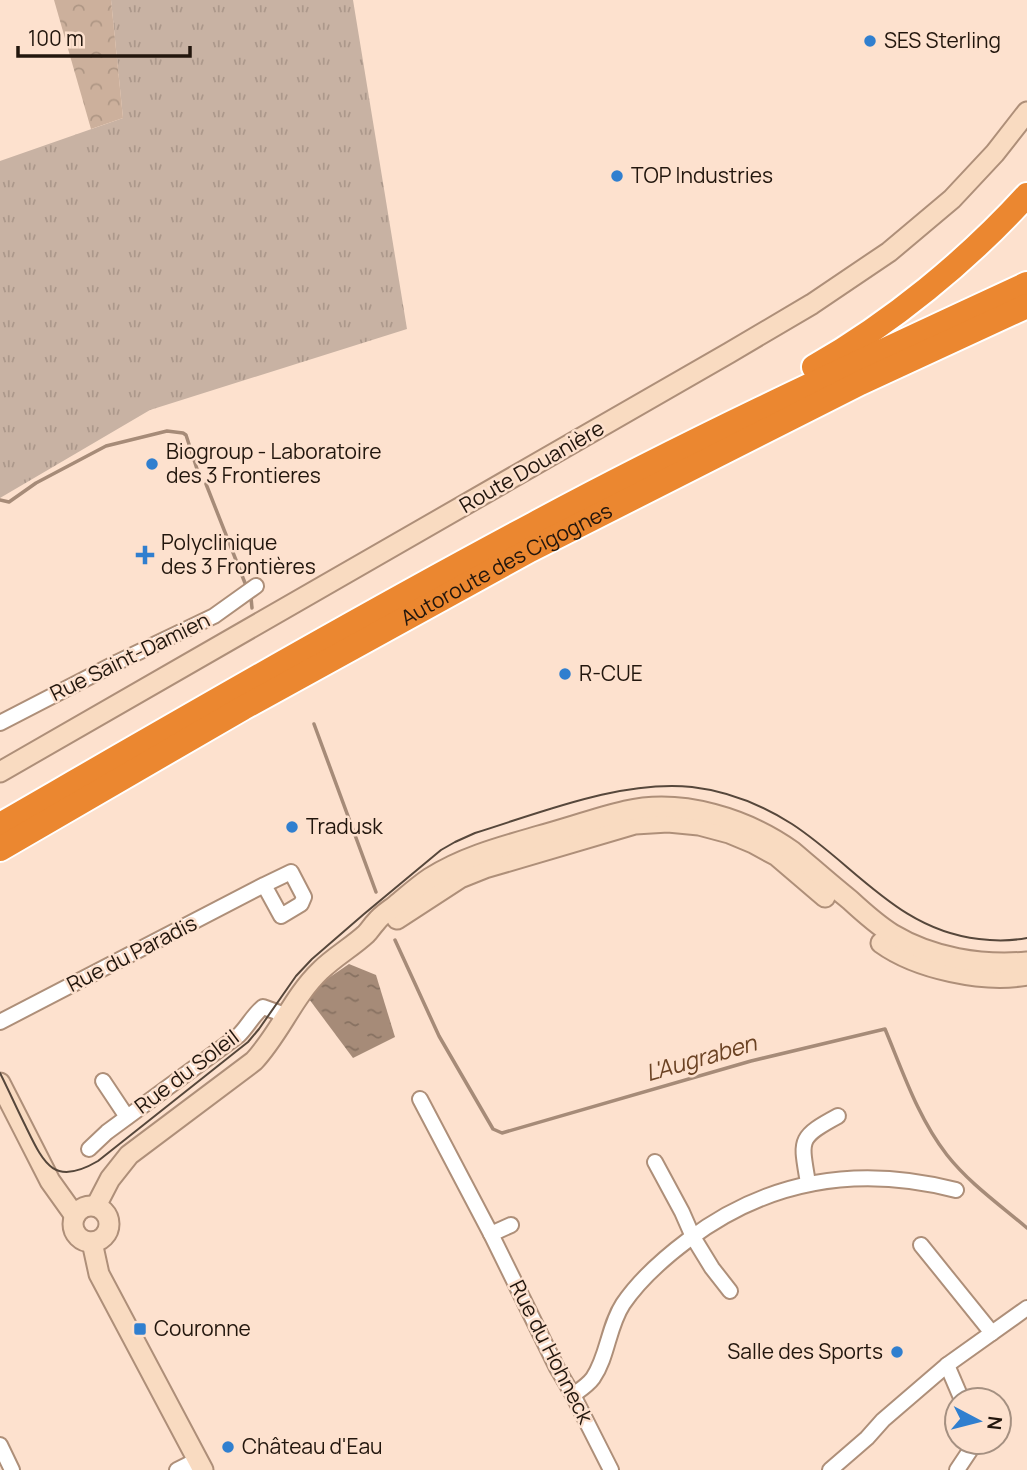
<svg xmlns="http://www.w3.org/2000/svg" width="1027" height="1470" viewBox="0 0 1027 1470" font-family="Manrope,sans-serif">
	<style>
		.grass { fill: url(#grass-tufts) }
		.forest { fill: url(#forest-crowns) }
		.water { fill: url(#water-ripples) }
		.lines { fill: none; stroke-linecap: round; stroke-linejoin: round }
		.stream { stroke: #a68b78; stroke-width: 3.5 }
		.street-casing { stroke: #ae8f79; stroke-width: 18 }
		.secondary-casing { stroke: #ae8f79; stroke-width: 23 }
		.highway-casing { stroke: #fff; stroke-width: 28 }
		.street { stroke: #fff; stroke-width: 14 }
		.secondary { stroke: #f9dbc1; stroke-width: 19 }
		.highway { stroke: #eb8730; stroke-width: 24 }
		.tram { stroke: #56473b; stroke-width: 2 }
		.poi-dot { fill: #307fcf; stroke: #fde1ce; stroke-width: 2.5 }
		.labels { text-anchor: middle; stroke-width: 5; stroke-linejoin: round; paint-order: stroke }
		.poi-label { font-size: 21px; fill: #22160d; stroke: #fde1ce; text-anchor: start }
		.street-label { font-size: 21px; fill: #22160d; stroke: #fde1ce }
		.water-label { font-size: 23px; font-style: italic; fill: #6b4223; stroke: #fde1ce }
	</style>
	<defs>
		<pattern id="grass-tufts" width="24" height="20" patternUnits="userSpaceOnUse" patternTransform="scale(1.75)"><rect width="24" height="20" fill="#c8b2a3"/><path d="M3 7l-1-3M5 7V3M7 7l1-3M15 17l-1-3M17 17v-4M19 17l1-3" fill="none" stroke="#ac988b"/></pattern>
		<pattern id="forest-crowns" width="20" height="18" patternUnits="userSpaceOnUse" patternTransform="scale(1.75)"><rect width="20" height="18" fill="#ccb09c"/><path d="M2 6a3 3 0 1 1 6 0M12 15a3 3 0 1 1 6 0" fill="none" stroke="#af9785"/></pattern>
		<pattern id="water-ripples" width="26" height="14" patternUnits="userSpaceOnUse" patternTransform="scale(1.75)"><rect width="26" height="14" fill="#a68b78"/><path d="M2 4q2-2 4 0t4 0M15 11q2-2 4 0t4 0" fill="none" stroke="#877161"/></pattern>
	</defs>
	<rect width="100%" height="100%" fill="#fde1ce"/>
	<path class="grass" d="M111 0H353L407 329 150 410 0 498V161L123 118Z"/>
	<path class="forest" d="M54 0H111L123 118 91 129Z"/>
	<path class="water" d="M349 964 376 975 395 1037 353 1058 309 999 314 988Z"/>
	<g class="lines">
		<g class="stream">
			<path d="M206 484 245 583"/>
			<path d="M0 500 9 502 36 483 106 446 167 431 183 433 186 435 197 469"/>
			<path d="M251 598 252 608"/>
			<path d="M314 724 376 892"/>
			<path d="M395 940 439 1036 493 1129 502 1133 751 1061 885 1029C903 1072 918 1118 947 1155 969 1183 1000 1205 1027 1228"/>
		</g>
		<defs>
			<g id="street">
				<path d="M0 723 118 662 214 616 256 586"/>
				<path d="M0 1022 264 885 291 872 304 897 301 904 281 916 264 885"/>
				<path d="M103 1081 127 1117"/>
				<path d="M420 1099 491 1234 557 1368 573 1395 611 1470"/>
				<path d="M89 1149 107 1132 239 1035C248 1026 253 1015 263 1007L277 1012 283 1019"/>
				<path d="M655 1162 682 1212 693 1237 712 1268 730 1291"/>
				<path d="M808 1183C801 1140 797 1138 838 1116"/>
				<path d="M491 1234 511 1225"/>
				<path d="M921 1245 992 1333"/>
				<path d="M947 1365 962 1400"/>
				<path d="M573 1395C580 1390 588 1385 593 1378 608 1356 608 1327 623 1304 640 1279 664 1258 688 1240 769 1179 859 1165 956 1190"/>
				<path d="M0 1445 12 1470"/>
				<path d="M177 1470 197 1460"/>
				<path d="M830 1470 867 1438 883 1420 947 1365 1027 1308"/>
				<path d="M957 1470 973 1446 974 1442"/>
			</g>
			<g id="secondary">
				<path d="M0 772 729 353 812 304 889 252 952 199 995 153 1027 112"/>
				<path d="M397 919 460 878 485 868 635 824 668 822 699 825 729 833 753 843 777 856 825 897"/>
				<path d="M881 943C917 969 984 983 1027 975"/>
				<path d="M0 1083 50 1181 75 1216"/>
				<circle cx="91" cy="1224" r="18"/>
				<path d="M96 1206 110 1179 129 1155 254 1061C280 1033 293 997 320 971 334 957 352 947 366 934 370 930 372 926 376 922 381 915 390 910 396 905 407 896 418 886 430 878 463 857 501 847 539 836 568 828 597 818 626 811 682 798 747 819 792 851 811 867 830 884 850 900 863 912 876 924 892 934 932 958 981 966 1027 962"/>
				<path d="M92 1242 99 1274 203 1470"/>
			</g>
			<g id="highway">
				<path d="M814 367C891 323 967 261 1027 195"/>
				<path d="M0 825C177 723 354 620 534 524 695 437 861 361 1027 284"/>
				<path id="s1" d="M0 849 243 708 530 550 860 383 1027 306"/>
			</g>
		</defs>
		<use href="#street" class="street-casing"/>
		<use href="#secondary" class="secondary-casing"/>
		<use href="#highway" class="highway-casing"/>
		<use href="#street" class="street"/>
		<use href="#secondary" class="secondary"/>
		<use href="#highway" class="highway"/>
		<path class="tram" d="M0 1073C9 1091 17 1109 26 1127 44 1164 54 1187 98 1161L248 1042 259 1029 296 976 312 959 364 914 441 850 455 842 475 833C543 812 621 780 692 787 727 791 762 805 792 824 855 865 898 930 979 939 995 941 1011 941 1027 938"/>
	</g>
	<g class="poi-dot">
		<circle cx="870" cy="41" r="7"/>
		<circle cx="617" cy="176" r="7"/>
		<circle cx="152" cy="464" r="7"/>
		<path d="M141.5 544.5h7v7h7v7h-7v7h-7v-7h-7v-7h7z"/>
		<circle cx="565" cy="674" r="7"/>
		<circle cx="292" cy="827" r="7"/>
		<rect x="133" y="1322" width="14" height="14" rx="3.5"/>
		<circle cx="897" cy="1352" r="7"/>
		<circle cx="228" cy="1447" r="7"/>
	</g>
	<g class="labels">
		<g class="poi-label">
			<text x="884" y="48">SES Sterling</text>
			<text x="631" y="183">TOP Industries</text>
			<text x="166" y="459">Biogroup - Laboratoire<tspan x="166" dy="24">des 3 Frontieres</tspan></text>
			<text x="161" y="550">Polyclinique<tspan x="161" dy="24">des 3 Frontières</tspan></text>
			<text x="579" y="681">R-CUE</text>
			<text x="306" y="834">Tradusk</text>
			<text x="154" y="1336">Couronne</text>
			<text x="883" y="1359" text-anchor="end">Salle des Sports</text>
			<text x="242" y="1454">Château d'Eau</text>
		</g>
		<g class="street-label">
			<text transform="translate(532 467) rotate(-30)" y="7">Route Douanière</text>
			<text dy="7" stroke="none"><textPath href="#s1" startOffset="581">Autoroute des Cigognes</textPath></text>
			<text transform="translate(130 657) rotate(-26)" y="7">Rue Saint-Damien</text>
			<text transform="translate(132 954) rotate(-27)" y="7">Rue du Paradis</text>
			<text transform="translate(187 1072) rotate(-37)" y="7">Rue du Soleil</text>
			<text transform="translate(551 1352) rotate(63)" y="7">Rue du Hohneck</text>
		</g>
		<g class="water-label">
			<text transform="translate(701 1058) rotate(-16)" y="8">L'Augraben</text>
		</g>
	</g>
	<g transform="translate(978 1421) rotate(97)"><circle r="33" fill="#fde1ce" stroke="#a59081" stroke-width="2"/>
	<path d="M0-5L12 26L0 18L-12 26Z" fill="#307fcf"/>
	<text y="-10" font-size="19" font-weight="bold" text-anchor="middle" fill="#22160d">N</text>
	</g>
	<path d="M18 46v10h172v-10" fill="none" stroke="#22160d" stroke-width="3.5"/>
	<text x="28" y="46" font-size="21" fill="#22160d" stroke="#fde1ce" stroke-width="5" paint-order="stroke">100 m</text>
</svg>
